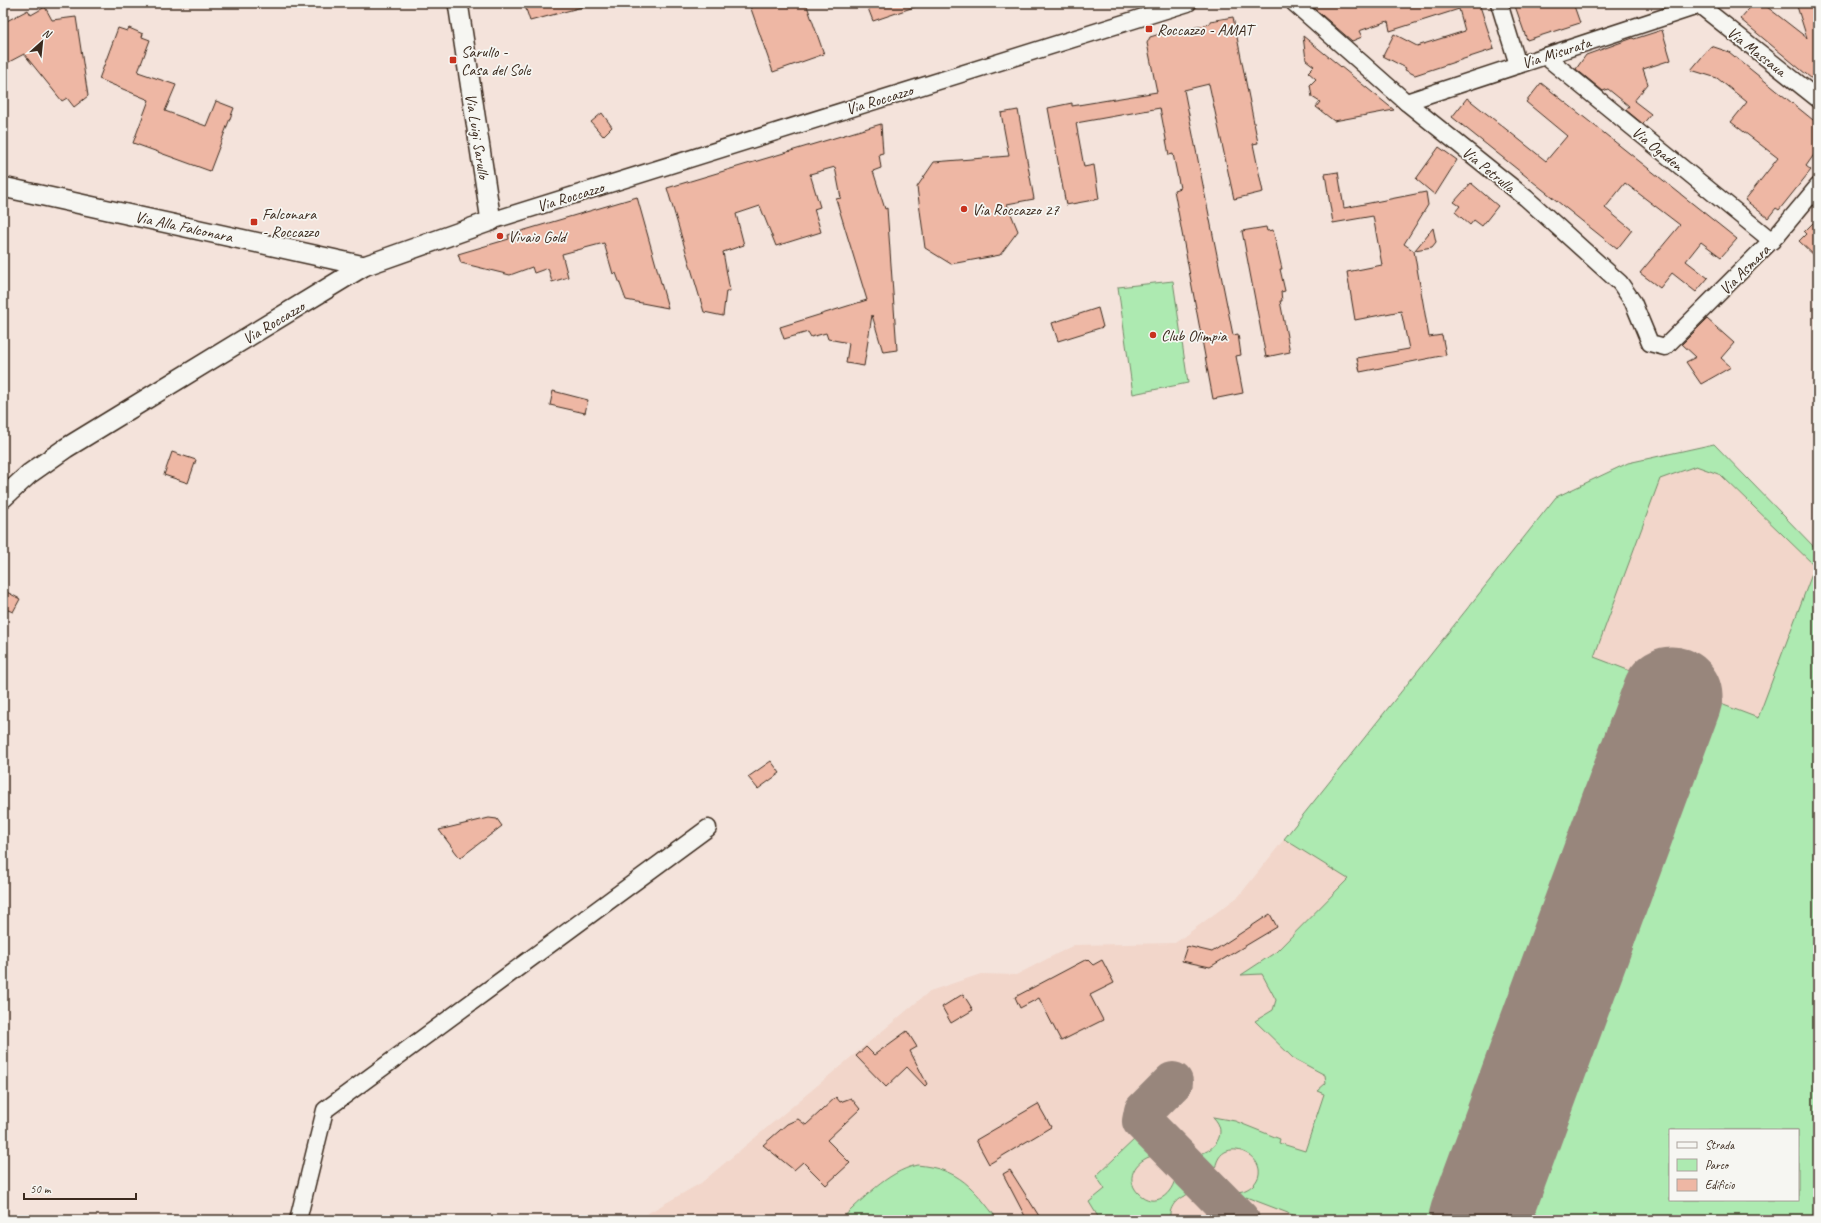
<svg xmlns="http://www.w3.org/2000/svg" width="1821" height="1223" viewBox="0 0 1821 1223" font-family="Caveat,sans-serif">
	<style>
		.built { fill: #f2d6ca; fill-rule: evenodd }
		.green { fill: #adeab1; stroke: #748a68; fill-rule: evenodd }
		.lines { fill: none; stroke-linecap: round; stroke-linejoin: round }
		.taxiway { stroke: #98867c; stroke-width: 40 }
		.runway { stroke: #98867c; stroke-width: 101 }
		.building { fill: #eeb7a4; stroke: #3b2a1e }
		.minor-casing { stroke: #3b2a1e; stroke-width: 19 }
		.tertiary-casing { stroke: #3b2a1e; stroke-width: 22 }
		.minor { stroke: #f6f6f2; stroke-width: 16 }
		.tertiary { stroke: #f6f6f2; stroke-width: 19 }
		.poi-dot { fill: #c8321e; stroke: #f6f6f2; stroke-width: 1.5 }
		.labels { text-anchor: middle; stroke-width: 3.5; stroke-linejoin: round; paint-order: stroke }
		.poi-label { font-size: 16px; fill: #3b2a1e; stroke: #f6f6f2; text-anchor: start }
		.street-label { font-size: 16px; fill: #3b2a1e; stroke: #f6f6f2 }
	</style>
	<rect width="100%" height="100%" fill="#f4e3db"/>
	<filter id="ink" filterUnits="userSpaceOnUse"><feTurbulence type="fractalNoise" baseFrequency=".025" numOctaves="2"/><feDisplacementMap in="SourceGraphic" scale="8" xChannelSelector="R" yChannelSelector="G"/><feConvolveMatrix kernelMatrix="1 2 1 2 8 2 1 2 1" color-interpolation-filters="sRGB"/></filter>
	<g filter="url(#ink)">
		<path class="built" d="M1714 444 1818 551V1220H636L701 1183 930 991 981 974 1016 975 1074 945 1175 943 1239 896 1556 497 1628 463ZM1670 1130H1798V1200H1670Z"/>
		<g class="green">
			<path d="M1173 281 1188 383 1133 394 1118 287Z"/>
			<path d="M1714 444 1818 551V1220H1524L1713 701 1758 718 1815 566 1721 475 1696 466 1660 479 1594 657 1633 672 1433 1220H1306L1246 1197 1244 1202 1234 1192C1242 1192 1248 1190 1254 1184 1277 1158 1216 1128 1215 1173L1194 1155C1213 1154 1230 1133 1213 1117L1235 1121 1280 1139 1279 1143 1305 1151 1324 1094 1317 1091 1326 1083 1325 1075 1293 1058 1255 1021 1273 1010 1276 1000 1262 974 1241 975 1276 952 1348 879 1284 839 1556 497 1628 463ZM1670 1130H1798V1200H1670Z"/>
			<path d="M1137 1137 1157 1155C1138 1157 1123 1177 1138 1193 1155 1210 1173 1194 1176 1175L1194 1193C1180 1195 1168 1205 1170 1220H1100L1089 1202 1105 1189 1096 1176Z"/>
			<path d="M917 1165C960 1169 973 1188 998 1220H840C863 1200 886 1172 917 1165Z"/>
		</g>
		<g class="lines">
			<path class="taxiway" d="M1173 1082 1144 1111 1142 1121 1240 1220"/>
			<path class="runway" d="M1479 1220 1672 697"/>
		</g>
		<g class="building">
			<path d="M524 3H581L582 7 530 21Z"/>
			<path d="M749 3H806L824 54 773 72Z"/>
			<path d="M866 3H920V5L873 21Z"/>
			<path d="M1308 3H1479L1494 49 1415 75 1405 70 1406 68 1383 56 1394 34 1417 46 1465 31 1459 9 1390 31 1388 21 1359 31 1362 37 1352 41Z"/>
			<path d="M1514 3H1573L1580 23 1527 40Z"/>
			<path d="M1754 3H1762L1807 38 1796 3H1818V84L1740 19Z"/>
			<path d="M45 7 52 20 76 17 88 96 74 107 67 98 62 101 24 54 7 63 3 57V23L28 10 31 15Z"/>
			<path d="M1233 17 1258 143 1253 144 1263 192 1234 199 1209 84 1184 90 1233 335 1238 334 1241 355 1236 356 1243 393 1213 399 1174 190 1180 188 1173 154 1169 155 1160 108 1076 123 1084 167 1094 165 1099 199 1066 205 1048 108 1072 103V106L1157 92 1147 43 1150 37 1173 30 1174 32 1210 24V21Z"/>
			<path d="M118 28 127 31 129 28 143 34 142 37 150 40 138 72 176 85 165 111 206 126 216 101 234 108 210 171 133 143 149 100 99 79Z"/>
			<path d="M1662 30 1671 60 1643 69 1648 84 1634 101 1651 114 1643 124 1626 110 1629 106 1608 89 1603 91 1576 69 1586 55 1633 38 1634 39Z"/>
			<path d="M1303 36 1394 110 1334 121 1316 107 1320 102 1312 97 1310 85 1316 79 1308 72 1314 66 1306 60Z"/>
			<path d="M1711 46 1729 52 1818 124V149L1806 166 1811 170 1779 210 1776 208 1768 218 1745 200 1778 158 1731 122 1747 102 1717 78 1691 70Z"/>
			<path d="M1541 83 1737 239 1721 257 1701 242 1686 261 1708 278 1696 292 1672 273 1660 288 1640 273 1680 225 1625 183 1605 208 1632 230 1617 249 1452 117 1467 98 1546 161 1567 136 1526 102Z"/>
			<path d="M1018 110 1034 199 1007 204 1018 231 1000 255 951 264 925 248 917 187 934 162 1009 156 1001 113Z"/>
			<path d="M602 113 612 127 603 136 591 122Z"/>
			<path d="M881 124 883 153 879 154 881 168 873 171 885 209 887 208 897 350 883 352 872 315 864 366 846 363 849 343 828 339 826 333 811 337 808 332 784 339 780 327 867 300 836 199 841 198 835 167 810 174 820 207 814 209 821 232 776 246 760 206 736 214 744 245 723 252 730 291H726L723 316 704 312 667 188Z"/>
			<path d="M1439 147 1457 160 1435 195 1416 179Z"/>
			<path d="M1338 172 1344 208 1426 192 1428 205 1404 244 1414 251 1429 337 1442 335 1446 355 1360 372 1357 358 1409 349 1401 311 1355 320 1347 272 1382 265 1373 216 1333 223 1325 174Z"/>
			<path d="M1471 183 1498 206 1482 226 1474 220 1470 225 1455 212 1460 206 1454 202Z"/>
			<path d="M637 197 668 308 626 300 616 273 613 274 604 243 562 254 568 277 552 282 548 268 534 273 532 267 510 275 461 263 458 254 509 239 508 235Z"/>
			<path d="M1818 218V259L1799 241 1806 234 1804 232Z"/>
			<path d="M1266 227 1267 231 1273 230 1282 269H1280L1285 291 1281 292 1282 301H1280L1290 352 1266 357 1242 231Z"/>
			<path d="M1433 228 1436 242 1432 247 1415 250Z"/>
			<path d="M1098 308 1103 327 1058 341 1052 323Z"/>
			<path d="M1707 319 1734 343 1721 358 1731 367 1701 384 1686 362 1696 357 1682 344Z"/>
			<path d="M553 391 588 400 585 413 550 405Z"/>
			<path d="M172 452 196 460 188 483 164 475Z"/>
			<path d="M3 590 20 599 13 612 3 608Z"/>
			<path d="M771 761 780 773 758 789 748 777Z"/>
			<path d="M489 818 497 819 502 826 460 858 439 830Z"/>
			<path d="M1270 914 1277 927 1210 967 1182 961 1187 946 1212 952Z"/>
			<path d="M1087 959 1093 965 1102 960 1114 983 1090 995 1103 1020 1061 1041 1039 998 1020 1008 1015 997Z"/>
			<path d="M963 994 973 1010 951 1023 942 1007Z"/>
			<path d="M907 1031 917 1047 910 1051 927 1084 925 1086 907 1067 886 1087 856 1056 866 1047 874 1055Z"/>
			<path d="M836 1097 840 1102 851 1098 860 1109 827 1140 850 1163 826 1185 803 1162 794 1170 763 1145 787 1124 798 1119 806 1125Z"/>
			<path d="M1038 1104 1051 1127 989 1164 976 1140Z"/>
			<path d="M1010 1170 1039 1216 1027 1220 1003 1174Z"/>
		</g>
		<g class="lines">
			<defs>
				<g id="minor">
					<path d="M1294 3 1406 102 1526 198 1620 283 1633 302 1650 343 1665 347 1778 234 1818 186"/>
					<path d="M1499 3 1518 65"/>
					<path d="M1697 3 1818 99"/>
					<path d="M1545 56 1772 241"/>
					<path d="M1406 102 1707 3"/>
					<path d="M491 221 1188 3"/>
					<path d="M298 1220 325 1110 708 828"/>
				</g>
				<g id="tertiary">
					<path d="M3 187 364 266"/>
					<path d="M3 498 29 474 66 448 364 266 491 221 458 3"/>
				</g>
			</defs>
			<use href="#minor" class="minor-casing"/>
			<use href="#tertiary" class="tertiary-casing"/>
			<use href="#minor" class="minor"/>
			<use href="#tertiary" class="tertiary"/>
		</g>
	</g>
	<g class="poi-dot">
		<rect x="1145" y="25" width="8" height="8" rx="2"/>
		<rect x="449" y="56" width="8" height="8" rx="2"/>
		<circle cx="964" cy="209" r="4"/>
		<rect x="250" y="218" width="8" height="8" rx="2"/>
		<circle cx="500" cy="236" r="4"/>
		<circle cx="1153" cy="335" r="4"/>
	</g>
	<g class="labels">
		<g class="poi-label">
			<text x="1157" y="35">Roccazzo - AMAT</text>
			<text x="461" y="57">Sarullo -<tspan x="461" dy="18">Casa del Sole</tspan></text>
			<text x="972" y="215">Via Roccazzo 27</text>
			<text x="262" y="219">Falconara<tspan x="262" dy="18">- Roccazzo</tspan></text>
			<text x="508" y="242">Vivaio Gold</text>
			<text x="1161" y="341">Club Olimpia</text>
		</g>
		<g class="street-label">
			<text transform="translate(1757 51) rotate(38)" y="6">Via Massaua</text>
			<text transform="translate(1556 52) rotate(-18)" y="6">Via Misurata</text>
			<text transform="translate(879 99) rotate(-17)" y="6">Via Roccazzo</text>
			<text transform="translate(478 136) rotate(81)" y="6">Via Luigi Sarullo</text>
			<text transform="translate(1658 148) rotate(39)" y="6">Via Ogaden</text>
			<text transform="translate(1489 169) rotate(39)" y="6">Via Petrulla</text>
			<text transform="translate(570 196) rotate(-17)" y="6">Via Roccazzo</text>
			<text transform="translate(184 226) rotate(12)" y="6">Via Alla Falconara</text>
			<text transform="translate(1744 269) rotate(-45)" y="6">Via Asmara</text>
			<text transform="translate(273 322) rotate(-31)" y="6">Via Roccazzo</text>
		</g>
	</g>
	<rect width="1821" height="1223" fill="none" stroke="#f6f6f2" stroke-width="16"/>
	<rect x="8" y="8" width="1805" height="1207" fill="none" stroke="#3b2a1e" stroke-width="1.5" filter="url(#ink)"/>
	<rect x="1669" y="1129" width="130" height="72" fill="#f6f6f2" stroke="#aba49d"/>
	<rect x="1677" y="1142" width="20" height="6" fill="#f6f6f2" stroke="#aba49d"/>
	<text x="1705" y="1149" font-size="12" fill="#3b2a1e">Strada</text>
	<rect x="1677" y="1159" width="20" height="12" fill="#adeab1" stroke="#aba49d"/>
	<text x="1705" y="1169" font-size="12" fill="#3b2a1e">Parco</text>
	<rect x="1677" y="1179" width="20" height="12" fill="#eeb7a4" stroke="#aba49d"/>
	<text x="1705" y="1189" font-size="12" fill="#3b2a1e">Edificio</text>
	<g transform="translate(42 42) rotate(27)" stroke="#f6f6f2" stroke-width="3" paint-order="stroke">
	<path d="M0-3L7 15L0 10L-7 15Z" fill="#3b2a1e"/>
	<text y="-6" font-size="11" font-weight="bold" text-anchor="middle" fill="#3b2a1e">N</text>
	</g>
	<path d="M24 1193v6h112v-6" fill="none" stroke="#3b2a1e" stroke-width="2"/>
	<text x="30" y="1193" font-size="12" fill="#3b2a1e" stroke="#f6f6f2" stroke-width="3" paint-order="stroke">50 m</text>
</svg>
